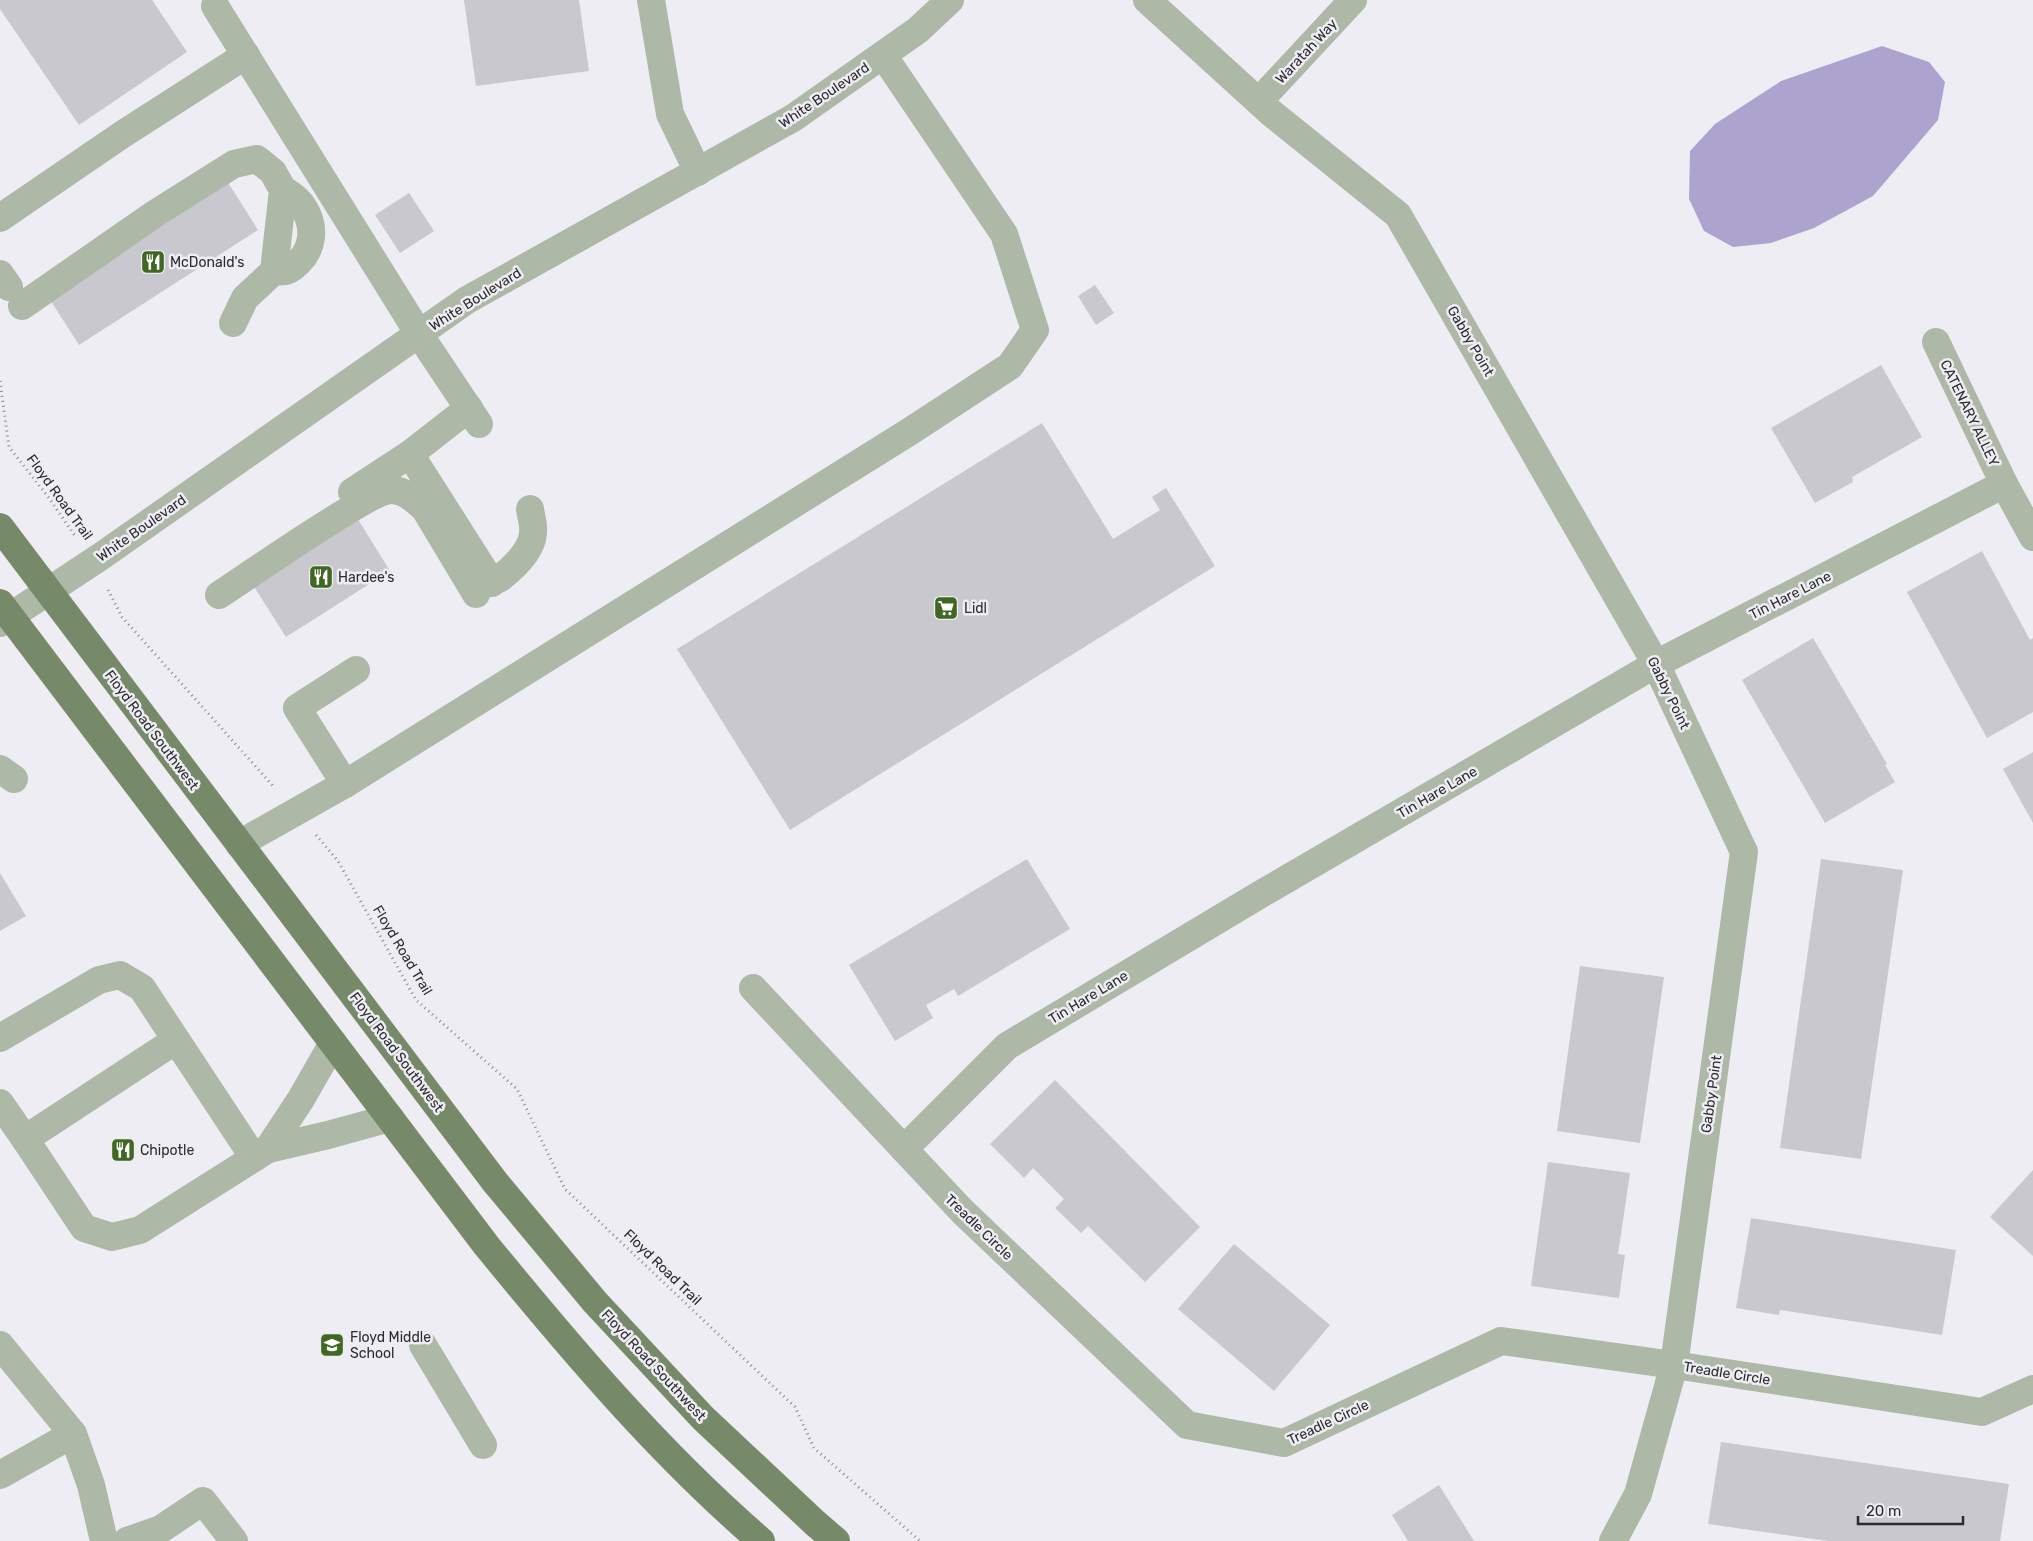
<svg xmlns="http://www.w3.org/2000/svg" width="2033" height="1541" viewBox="0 0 2033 1541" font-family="Rubik,sans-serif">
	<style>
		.water { fill: #aca4cf }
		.building { fill: #cac8cf }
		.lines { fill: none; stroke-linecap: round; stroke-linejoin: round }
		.path { stroke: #8d8b90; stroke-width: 3; stroke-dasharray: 1 4; stroke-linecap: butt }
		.minor { stroke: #adb8a7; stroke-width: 28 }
		.major { stroke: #768a6a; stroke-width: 28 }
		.labels { text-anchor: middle; stroke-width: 5; stroke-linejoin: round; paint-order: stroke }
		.street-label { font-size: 14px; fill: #2c2b2e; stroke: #efedf4 }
		.poi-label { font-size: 14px; fill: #2c2b2e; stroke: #efedf4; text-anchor: start }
	</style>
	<rect width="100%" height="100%" fill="#efedf4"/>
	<path class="water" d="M1882 46 1929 62 1945 82 1938 120 1873 196 1814 228 1771 243 1733 247 1704 231 1689 199 1690 151 1715 124 1781 81Z"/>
	<g class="building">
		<path d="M0 0H152L187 52 79 125 0 9Z"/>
		<path d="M464 0H579L589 71 476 86Z"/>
		<path d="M227 181 258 230 79 345 47 295Z"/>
		<path d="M409 193 434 231 400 253 375 215Z"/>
		<path d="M1095 285 1114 313 1096 325 1078 296Z"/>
		<path d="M1881 365 1922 437 1852 477 1853 482 1815 503 1771 428Z"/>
		<path d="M1042 423 1113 539 1160 510 1152 497 1166 488 1215 566 790 830 677 649Z"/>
		<path d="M356 516 390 571 286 637 251 582Z"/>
		<path d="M1982 551 2030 640 2033 638V712L1987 738 1907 592Z"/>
		<path d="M1813 638 1887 764 1885 765 1895 782 1825 823 1742 680Z"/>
		<path d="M2033 752V823L2003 769Z"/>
		<path d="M1027 859 1070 929 958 996 954 989 926 1005 933 1018 895 1041 849 965Z"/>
		<path d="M1821 859 1903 870 1861 1159 1780 1148Z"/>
		<path d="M0 873 26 916 0 931Z"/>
		<path d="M1580 966 1664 977 1640 1143 1557 1131Z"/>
		<path d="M1055 1080 1200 1227 1145 1282 1088 1226 1081 1233 1055 1208 1064 1199 1033 1168 1024 1178 990 1144Z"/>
		<path d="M1548 1162 1630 1173 1618 1254 1625 1255 1619 1298 1531 1286Z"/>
		<path d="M2033 1170V1256L1990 1217Z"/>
		<path d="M1751 1218 1956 1250 1942 1335 1780 1310 1779 1315 1736 1308Z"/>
		<path d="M1234 1244 1330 1325 1274 1391 1178 1309Z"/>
		<path d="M1721 1442 2009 1484 2000 1541H1828L1708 1524Z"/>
		<path d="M1439 1485 1474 1541H1408L1392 1515Z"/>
	</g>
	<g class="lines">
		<g class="path">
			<path d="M0 381 9 447 49 498 75 536"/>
			<path d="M108 590 122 617 274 787"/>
			<path d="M316 835 338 861 416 1000 517 1089 565 1189 795 1407 814 1448 920 1541"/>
		</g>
		<g class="minor">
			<path d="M651 0 670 114 698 172"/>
			<path d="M1147 0 1270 112 1398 215 1656 664 1744 852 1674 1365 1638 1494 1613 1541"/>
			<path d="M215 6 419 334 479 424"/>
			<path d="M1259 101 1353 0"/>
			<path d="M0 218 123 134 246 55"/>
			<path d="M274 271C278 271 283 272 286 271 293 269 300 261 304 256 320 232 308 202 283 190"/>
			<path d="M0 274 9 287"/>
			<path d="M22 306 156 213 234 164 257 159 273 172 283 190 274 271 245 298 233 323"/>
			<path d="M1936 342 2004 484 2033 537"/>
			<path d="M410 454 492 583"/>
			<path d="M352 492 410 454 469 408"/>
			<path d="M499 579C512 569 532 551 533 533 534 525 531 516 530 509"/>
			<path d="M219 595C244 579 373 488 393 490 406 491 416 501 425 509L476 594"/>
			<path d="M0 623 100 557 467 300 793 118 918 30 950 0"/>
			<path d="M0 769 14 779"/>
			<path d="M345 784 909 432 1010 366 1035 330 1004 234 883 55"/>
			<path d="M239 844 345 784 297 708 356 670"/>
			<path d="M753 988 962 1211 1187 1425 1284 1443 1501 1341 1674 1365 1982 1412 2033 1389"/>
			<path d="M0 1038 99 980 120 975 142 988 254 1158 268 1149"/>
			<path d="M333 1043 301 1099 268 1149 328 1135 390 1118"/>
			<path d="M0 1103 25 1139 176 1040"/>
			<path d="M25 1139 84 1228 112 1237 140 1230 254 1158"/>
			<path d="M904 1149 1007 1046 1261 894 1656 664 2004 484"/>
			<path d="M0 1345 73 1434 91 1485 104 1541"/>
			<path d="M423 1345 483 1445"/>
			<path d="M0 1475 73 1434"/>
			<path d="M127 1541 161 1529 203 1501 234 1541"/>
		</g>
		<g class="major">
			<path d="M0 527 495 1182 595 1302 703 1418 815 1523 836 1541"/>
			<path d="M0 603 486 1245C571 1349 659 1453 761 1541"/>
		</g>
	</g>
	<defs>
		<symbol id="restaurant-square" viewBox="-11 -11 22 22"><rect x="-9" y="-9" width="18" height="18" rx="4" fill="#416823" stroke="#efedf4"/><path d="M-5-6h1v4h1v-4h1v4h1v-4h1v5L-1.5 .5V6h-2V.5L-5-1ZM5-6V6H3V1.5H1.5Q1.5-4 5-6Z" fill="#fff"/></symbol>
		<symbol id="supermarket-square" viewBox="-11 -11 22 22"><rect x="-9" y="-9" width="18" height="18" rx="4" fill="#416823" stroke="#efedf4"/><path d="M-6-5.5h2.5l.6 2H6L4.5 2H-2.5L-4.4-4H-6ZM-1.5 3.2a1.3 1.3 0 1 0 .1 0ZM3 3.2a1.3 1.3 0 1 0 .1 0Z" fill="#fff"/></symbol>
		<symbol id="school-square" viewBox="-11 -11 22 22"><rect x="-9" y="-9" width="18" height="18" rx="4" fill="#416823" stroke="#efedf4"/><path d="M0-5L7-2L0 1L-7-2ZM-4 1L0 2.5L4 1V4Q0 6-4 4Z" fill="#fff"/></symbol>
	</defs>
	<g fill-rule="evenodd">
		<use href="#restaurant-square" x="139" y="248" width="28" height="28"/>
		<use href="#restaurant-square" x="307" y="563" width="28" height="28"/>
		<use href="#supermarket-square" x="932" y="594" width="28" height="28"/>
		<use href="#restaurant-square" x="109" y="1136" width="28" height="28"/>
		<use href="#school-square" x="318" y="1331" width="28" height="28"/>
	</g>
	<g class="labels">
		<g class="street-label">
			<text transform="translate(1306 51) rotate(-47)" y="5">Waratah Way</text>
			<text transform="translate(824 95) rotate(-34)" y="5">White Boulevard</text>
			<text transform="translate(475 299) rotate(-32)" y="5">White Boulevard</text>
			<text transform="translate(1471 341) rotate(60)" y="5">Gabby Point</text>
			<text transform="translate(1970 413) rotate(64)" y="5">CATENARY ALLEY</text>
			<text transform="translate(60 497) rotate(54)" y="5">Floyd Road Trail</text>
			<text transform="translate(141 528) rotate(-35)" y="5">White Boulevard</text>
			<text transform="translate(1790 595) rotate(-27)" y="5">Tin Hare Lane</text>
			<text transform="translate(1669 693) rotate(64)" y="5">Gabby Point</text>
			<text transform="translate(152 730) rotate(53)" y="5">Floyd Road Southwest</text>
			<text transform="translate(1437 792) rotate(-30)" y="5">Tin Hare Lane</text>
			<text transform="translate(403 950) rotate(59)" y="5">Floyd Road Trail</text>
			<text transform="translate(1088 997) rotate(-31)" y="5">Tin Hare Lane</text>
			<text transform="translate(397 1052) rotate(53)" y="5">Floyd Road Southwest</text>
			<text transform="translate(1711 1094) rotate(-82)" y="5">Gabby Point</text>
			<text transform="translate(979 1227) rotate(44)" y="5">Treadle Circle</text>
			<text transform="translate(663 1267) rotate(44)" y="5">Floyd Road Trail</text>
			<text transform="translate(654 1365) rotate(47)" y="5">Floyd Road Southwest</text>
			<text transform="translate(1727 1373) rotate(9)" y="5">Treadle Circle</text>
			<text transform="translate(1328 1422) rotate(-25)" y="5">Treadle Circle</text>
		</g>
		<g class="poi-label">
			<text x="170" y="267">McDonald's</text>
			<text x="338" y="582">Hardee's</text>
			<text x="964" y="613">Lidl</text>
			<text x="140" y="1155">Chipotle</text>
			<text x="350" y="1342">Floyd Middle<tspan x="350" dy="16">School</tspan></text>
		</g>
	</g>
	<path d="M1858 1516v8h105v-8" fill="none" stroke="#2c2b2e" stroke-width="2.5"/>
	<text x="1866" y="1516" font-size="15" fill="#2c2b2e" stroke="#efedf4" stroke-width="4" paint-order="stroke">20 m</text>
</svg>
